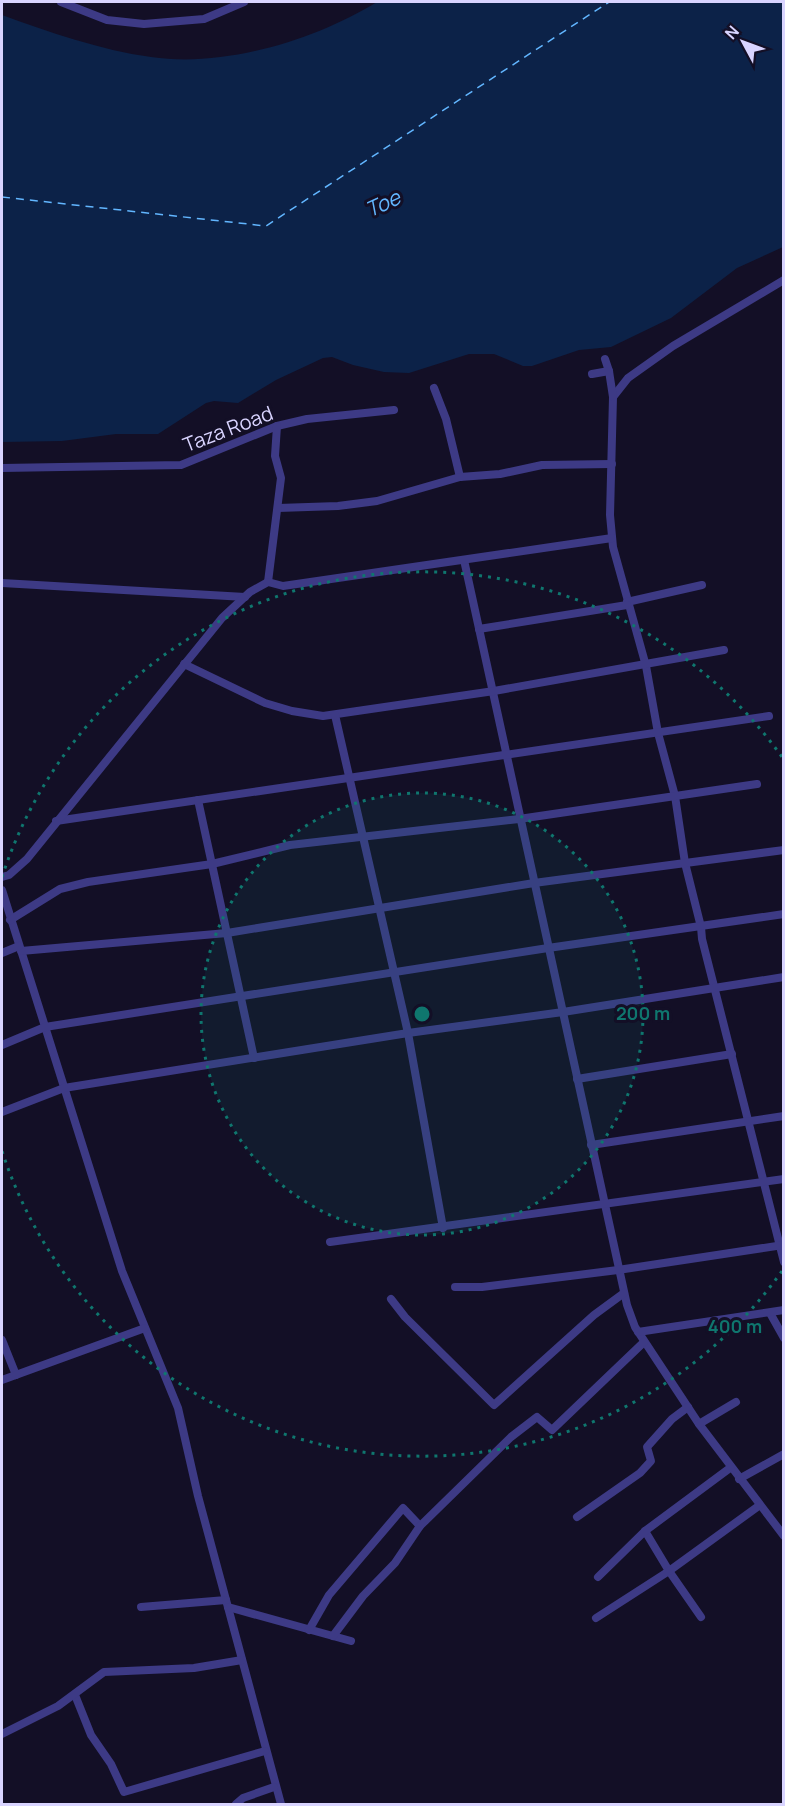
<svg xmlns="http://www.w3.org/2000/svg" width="785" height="1806" viewBox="0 0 785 1806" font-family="Manrope,sans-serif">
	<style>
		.water { fill: #0c2248 }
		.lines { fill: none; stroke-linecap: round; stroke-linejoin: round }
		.ferry { stroke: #62b6ff; stroke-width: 1.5; stroke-dasharray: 8 6; stroke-linecap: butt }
		.minor { stroke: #3d3a85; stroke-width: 8 }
		.ring { fill: none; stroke: #0f766e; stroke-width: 3; stroke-dasharray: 3 6 }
		.labels { text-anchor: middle; stroke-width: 6; stroke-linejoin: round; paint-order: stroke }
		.street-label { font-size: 20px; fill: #d9d4ff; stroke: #130f26 }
		.water-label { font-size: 21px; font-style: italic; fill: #62b6ff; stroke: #130f26 }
		.centre { fill: #0f766e; stroke: #130f26; stroke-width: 3 }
		.ring-label { font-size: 18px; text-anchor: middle; font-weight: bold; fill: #0f766e; stroke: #130f26; stroke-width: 6; stroke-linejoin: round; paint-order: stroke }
	</style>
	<rect width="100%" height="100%" fill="#130f26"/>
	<path class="water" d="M377 2H783V247L737 268 671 318 611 347 579 350 532 366H523L494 354H469L409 373 384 372 353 365 332 357 323 358 276 380 238 403 214 401 206 403 158 434H116L62 441 2 442V15C49 32 100 50 151 57 224 68 315 40 377 2Z"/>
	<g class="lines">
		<path class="ferry" d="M2 197 266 226 609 2"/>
		<g class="minor">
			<path d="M61 2 107 20 144 24 204 19 244 2"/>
			<path d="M784 280 673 346 628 378 613 397 610 515 613 547 646 666 658 733 675 796 685 863 701 927 702 939 784 1262"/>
			<path d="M605 359 609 371"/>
			<path d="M592 374 609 371 613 397"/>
			<path d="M434 388 446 419 460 477"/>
			<path d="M2 468 181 465 277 426 307 419 394 410"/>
			<path d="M278 508 338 506 377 501 460 477 500 474 542 465 612 464"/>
			<path d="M464 560 627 1305 635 1327 699 1424 784 1536"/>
			<path d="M268 582 281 478 275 456 277 426"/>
			<path d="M2 583 245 597"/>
			<path d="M627 602 702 585"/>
			<path d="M479 629 627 605"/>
			<path d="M184 664 265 703 292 711 323 716 494 691 724 650"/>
			<path d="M335 715 408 1033 443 1228"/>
			<path d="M198 800 254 1058"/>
			<path d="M56 821 769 716"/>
			<path d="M2 877 9 875 27 859 222 618 250 592 268 582 283 586 612 538"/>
			<path d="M2 890 122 1271 178 1408 198 1496 281 1804"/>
			<path d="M10 920 60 889 88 882 212 864 290 845 519 819 757 784"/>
			<path d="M21 951 227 933 534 883 784 850"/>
			<path d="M2 953 19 946"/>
			<path d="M2 1045 45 1027 548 948 784 914"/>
			<path d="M577 1079 732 1054"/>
			<path d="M2 1112 64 1088 408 1033 563 1012 784 977"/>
			<path d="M591 1145 784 1116"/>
			<path d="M330 1242 784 1179"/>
			<path d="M455 1287H482L618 1270 783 1245"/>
			<path d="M391 1299 405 1317 494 1405 594 1315 624 1293"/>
			<path d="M770 1313 784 1338"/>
			<path d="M638 1332 784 1310"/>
			<path d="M2 1340 16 1375"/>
			<path d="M2 1380 145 1328"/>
			<path d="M699 1424 736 1402"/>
			<path d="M739 1479 784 1454"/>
			<path d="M577 1517 640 1473 651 1461 647 1447 672 1419 688 1407"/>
			<path d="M645 1531 669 1571 701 1617"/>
			<path d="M598 1577 645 1531 730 1468"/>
			<path d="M141 1607 226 1600"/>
			<path d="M228 1607 351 1641"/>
			<path d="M596 1618 669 1571 760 1505"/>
			<path d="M309 1630 329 1595 403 1508 420 1526"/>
			<path d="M333 1636 363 1596 395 1563 420 1526 511 1437 537 1417 552 1430 644 1342"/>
			<path d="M75 1695 91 1735 111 1764 124 1792 265 1751"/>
			<path d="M2 1734 58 1706 104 1672 194 1668 242 1660"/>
			<path d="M236 1804 243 1798 274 1787"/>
		</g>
	</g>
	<circle cx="422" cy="1014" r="221" fill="#0f766e" fill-opacity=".12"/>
	<g class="ring">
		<circle cx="422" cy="1014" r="221"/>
		<path d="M782 1271A442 442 0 0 1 2 1151M2 877A442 442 0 0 1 782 757"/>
	</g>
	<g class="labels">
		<g class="street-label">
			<text transform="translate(228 429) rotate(-21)" y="7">Taza Road</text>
		</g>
		<g class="water-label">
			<text transform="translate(383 204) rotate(-25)" y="7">Toe</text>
		</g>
	</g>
	<circle cx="422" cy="1014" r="9" class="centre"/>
	<g class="ring-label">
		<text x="643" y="1020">200 m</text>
		<text x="735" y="1333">400 m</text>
	</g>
	<rect width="785" height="1806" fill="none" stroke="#d9d4ff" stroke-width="6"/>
	<g transform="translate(743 42) rotate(311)" stroke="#130f26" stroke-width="4.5" paint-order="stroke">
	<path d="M0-4.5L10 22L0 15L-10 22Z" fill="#d9d4ff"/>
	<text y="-9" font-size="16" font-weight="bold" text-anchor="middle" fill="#d9d4ff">N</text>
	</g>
</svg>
